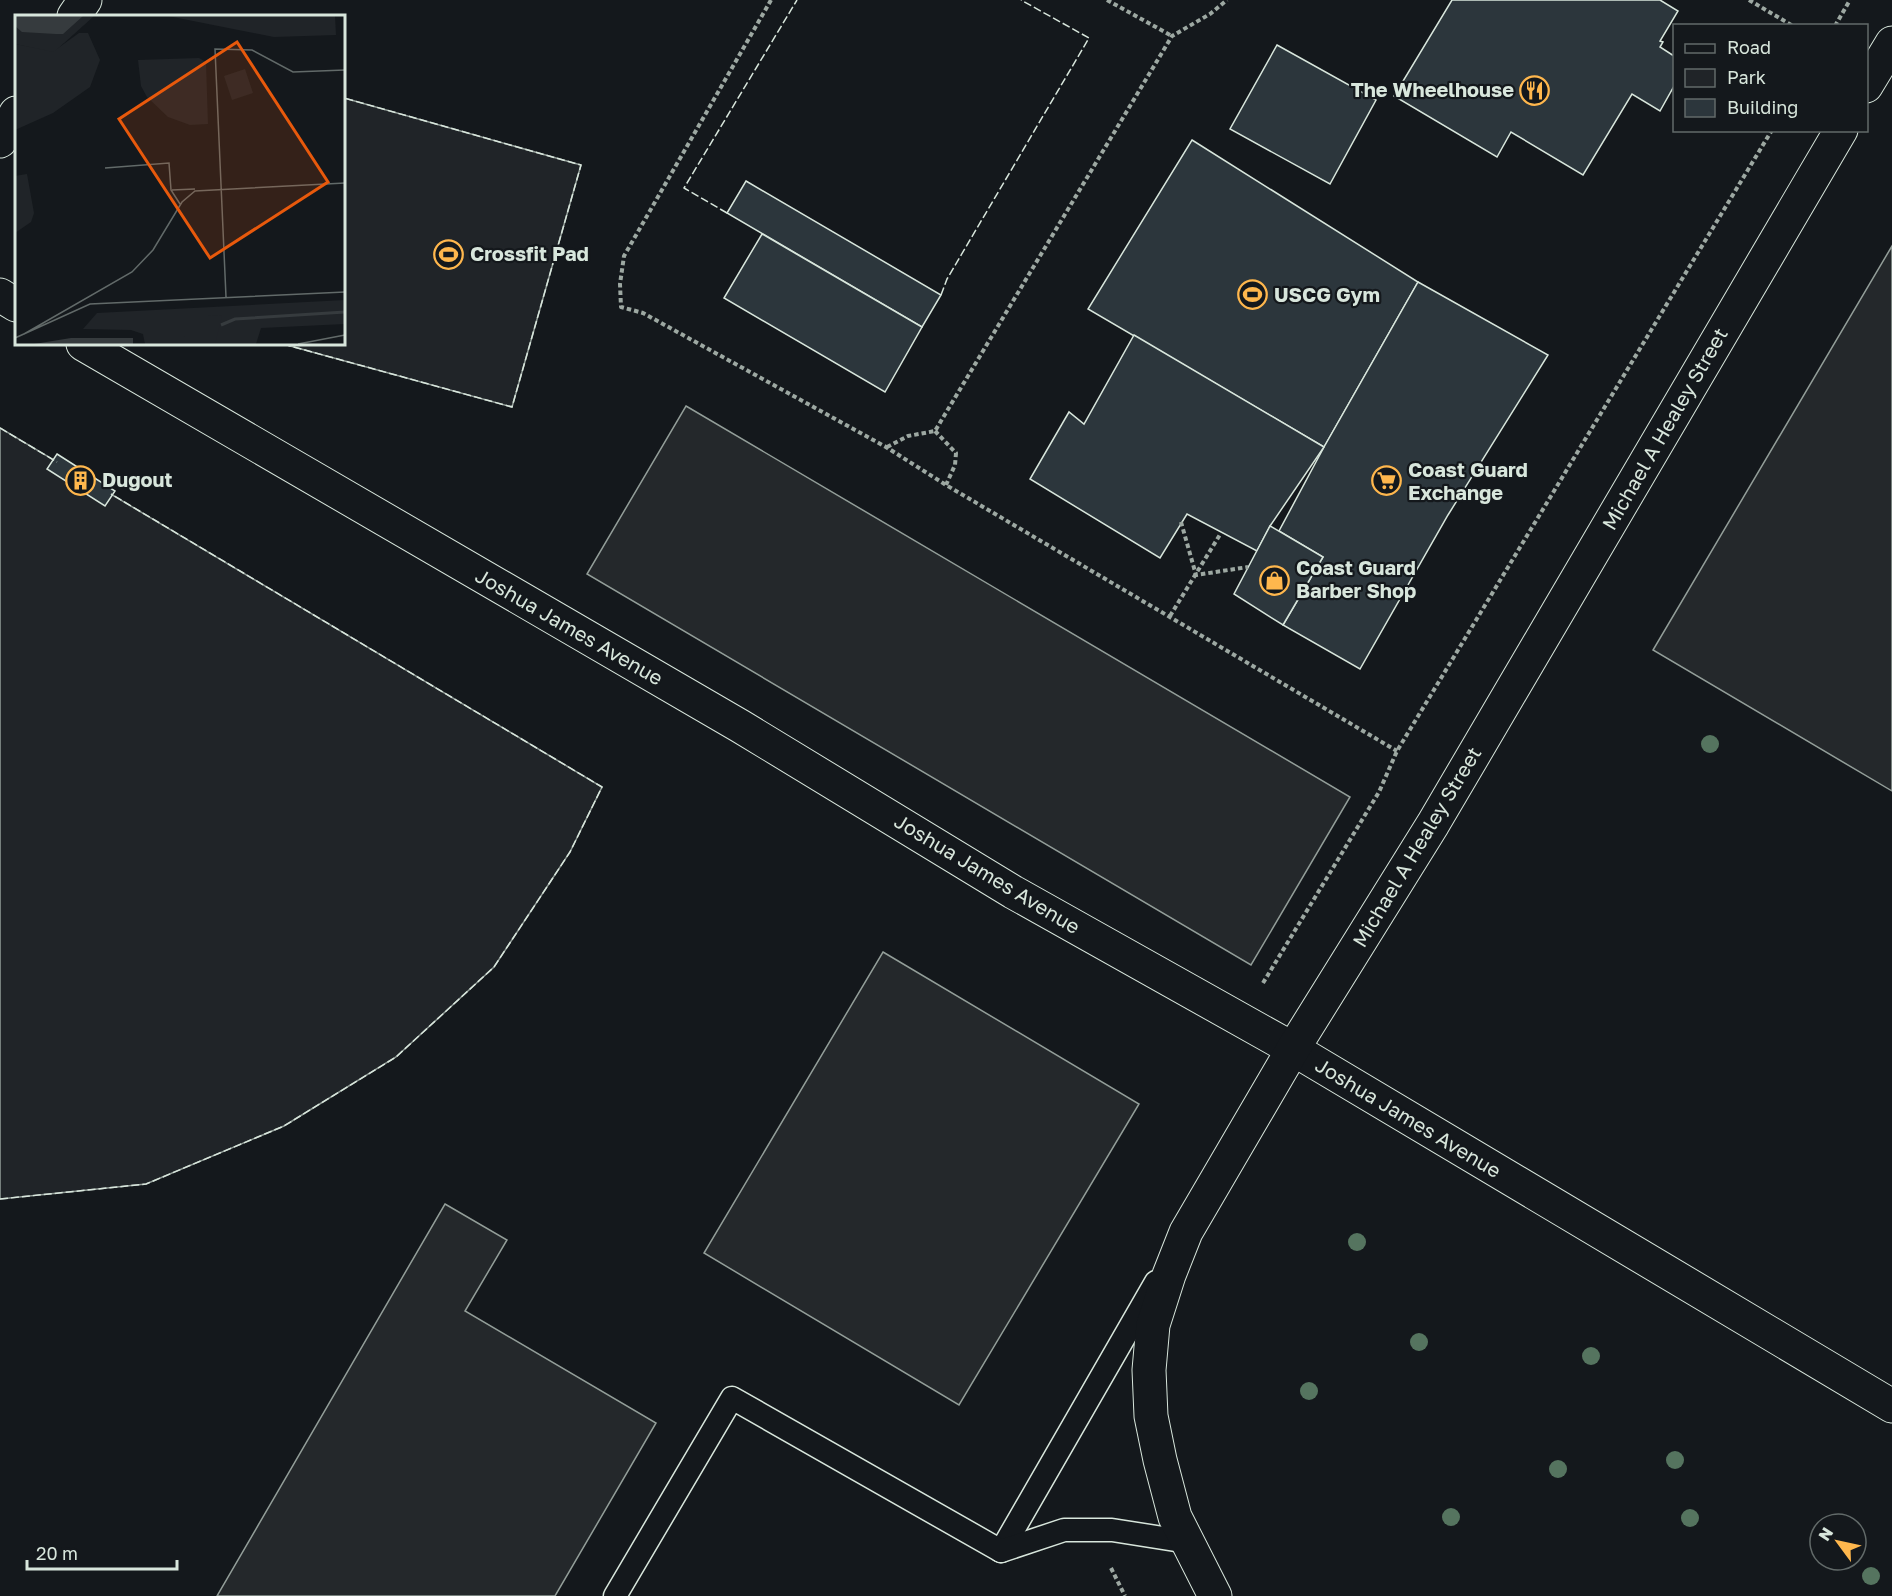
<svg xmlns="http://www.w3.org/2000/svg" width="1892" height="1596" viewBox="0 0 1892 1596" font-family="'Golos Text',sans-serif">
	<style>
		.green { fill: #202428; stroke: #939e99; stroke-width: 1.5 }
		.parking { fill: #24282b; stroke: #939e99; stroke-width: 1.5 }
		.building { fill: #2c363c; stroke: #d8e6dc; stroke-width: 1.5 }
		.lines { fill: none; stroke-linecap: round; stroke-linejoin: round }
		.lane-casing { stroke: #d8e6dc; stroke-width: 25 }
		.street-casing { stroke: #d8e6dc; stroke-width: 35 }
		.path { stroke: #9da8a2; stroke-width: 4; stroke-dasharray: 4.5 3; stroke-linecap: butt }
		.lane { stroke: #14181c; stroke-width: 22 }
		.street { stroke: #14181c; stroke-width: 33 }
		.fence { stroke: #d8e6dc; stroke-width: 1.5; stroke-dasharray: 8 3; stroke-linecap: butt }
		.tree { fill: #55745f }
		.labels { text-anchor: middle; stroke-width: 4.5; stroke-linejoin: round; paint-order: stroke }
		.poi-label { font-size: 20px; font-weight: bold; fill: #d8e6dc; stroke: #14181c; text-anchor: start }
		.street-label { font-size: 20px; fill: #d8e6dc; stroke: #14181c }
		.inset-river { fill: none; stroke: #363b3e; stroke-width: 3 }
		.inset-road { fill: none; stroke: #626a69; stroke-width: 1.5 }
		.view { fill: #e8590c; fill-opacity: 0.15; stroke: #e8590c; stroke-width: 3 }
		.inset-edge { fill: none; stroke: #d8e6dc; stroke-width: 3 }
	</style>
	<rect width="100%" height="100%" fill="#14181c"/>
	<g class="green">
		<path d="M344 98 581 165 512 407 283 344H344Z"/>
		<path d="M0 428 602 787 570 852 494 967 396 1057 284 1126 146 1184 0 1199Z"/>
	</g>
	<g class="parking">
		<path d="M1892 246V791L1653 650Z"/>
		<path d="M686 406 1350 797 1251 965 587 574Z"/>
		<path d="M883 952 1139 1104 959 1405 704 1253Z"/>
		<path d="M445 1204 507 1240 465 1311 656 1423 555 1596H217Z"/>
	</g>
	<g class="building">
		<path d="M1452 0H1660L1678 11 1660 41 1663 42 1660 47 1674 56V86L1660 111 1632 94 1583 175 1511 132 1497 157 1394 96Z"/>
		<path d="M1277 45 1376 100 1330 184 1230 129Z"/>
		<path d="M1192 140 1418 282 1324 447 1088 309Z"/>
		<path d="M746 181 941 295 922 327 727 213Z"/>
		<path d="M762 234 922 327 885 392 724 298Z"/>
		<path d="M1418 282 1548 355 1448 515 1360 669 1283 625 1323 557 1279 531 1324 447Z"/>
		<path d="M1134 335 1324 447 1270 526 1257 551 1187 514 1160 558 1030 479 1069 412 1084 424Z"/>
		<path d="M57 454 115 491 105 506 47 469Z"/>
		<path d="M1270 526 1323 557 1283 625 1234 594Z"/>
	</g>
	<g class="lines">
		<defs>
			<g id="lane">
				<path d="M1001 1551 1156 1282"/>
				<path d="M615 1596 732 1398 1001 1551 1064 1530H1112L1188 1542"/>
			</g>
			<g id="street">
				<path d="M74 16 85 0"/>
				<path d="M1866 86 1892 43"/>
				<path d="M0 141 16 113"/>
				<path d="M0 295 16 305"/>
				<path d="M83 344 740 726 1013 892 1293 1049 1892 1406"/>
				<path d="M1215 1596 1175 1517 1160 1460 1151 1416 1149 1370 1153 1325 1169 1275 1186 1232 1293 1049 1433 824 1841 130"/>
			</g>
		</defs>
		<use href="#lane" class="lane-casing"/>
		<use href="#street" class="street-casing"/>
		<g class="path">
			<path d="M771 0 624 256 620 284 621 307 643 313 886 447 946 485 1397 751"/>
			<path d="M1107 0 1172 36"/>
			<path d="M1749 0 1793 26"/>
			<path d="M1835 26 1850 0"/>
			<path d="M935 431 956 453 955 465 946 485"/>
			<path d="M887 447 908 436 935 431 1172 36 1210 14 1227 0"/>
			<path d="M1181 522 1196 575 1248 567"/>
			<path d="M1170 616 1221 533"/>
			<path d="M1263 983 1379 792 1397 751 1772 130"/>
			<path d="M1111 1568 1125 1596"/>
		</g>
		<use href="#lane" class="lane"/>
		<use href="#street" class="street"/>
		<g class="fence">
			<path d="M727 213 684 188 797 0"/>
			<path d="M941 295 947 279 1089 38 1021 0"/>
			<path d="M283 344 512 407 581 165 344 98"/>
			<path d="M0 428 57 462"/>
			<path d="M0 1199 146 1184 284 1126 396 1057 494 967 570 852 602 787 111 494"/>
		</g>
	</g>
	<g class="tree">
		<circle cx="1710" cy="744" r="9"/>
		<circle cx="1357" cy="1242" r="9"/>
		<circle cx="1419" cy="1342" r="9"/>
		<circle cx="1591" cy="1356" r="9"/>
		<circle cx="1309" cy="1391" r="9"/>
		<circle cx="1675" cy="1460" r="9"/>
		<circle cx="1558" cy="1469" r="9"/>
		<circle cx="1451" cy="1517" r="9"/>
		<circle cx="1690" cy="1518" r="9"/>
		<circle cx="1871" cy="1576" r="9"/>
	</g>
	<defs>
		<symbol id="restaurant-ring" viewBox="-11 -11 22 22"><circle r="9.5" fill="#14181c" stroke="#ffb74d" stroke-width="1.5"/><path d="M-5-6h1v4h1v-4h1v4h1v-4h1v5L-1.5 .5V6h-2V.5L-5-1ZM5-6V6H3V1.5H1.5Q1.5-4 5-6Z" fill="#ffb74d"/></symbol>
		<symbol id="stadium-ring" viewBox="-11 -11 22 22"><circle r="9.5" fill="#14181c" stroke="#ffb74d" stroke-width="1.5"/><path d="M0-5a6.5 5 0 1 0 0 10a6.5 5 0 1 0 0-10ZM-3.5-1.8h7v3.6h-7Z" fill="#ffb74d"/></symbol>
		<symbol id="building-ring" viewBox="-11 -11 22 22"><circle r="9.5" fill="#14181c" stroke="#ffb74d" stroke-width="1.5"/><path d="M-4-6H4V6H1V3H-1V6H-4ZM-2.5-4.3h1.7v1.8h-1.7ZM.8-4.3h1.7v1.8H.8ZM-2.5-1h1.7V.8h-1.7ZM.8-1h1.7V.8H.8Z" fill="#ffb74d"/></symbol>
		<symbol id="supermarket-ring" viewBox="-11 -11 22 22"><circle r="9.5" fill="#14181c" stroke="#ffb74d" stroke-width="1.5"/><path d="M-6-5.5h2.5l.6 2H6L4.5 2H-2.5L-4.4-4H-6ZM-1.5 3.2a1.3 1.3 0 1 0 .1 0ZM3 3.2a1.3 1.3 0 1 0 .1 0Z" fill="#ffb74d"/></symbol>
		<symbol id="shop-ring" viewBox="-11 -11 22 22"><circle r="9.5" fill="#14181c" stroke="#ffb74d" stroke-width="1.5"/><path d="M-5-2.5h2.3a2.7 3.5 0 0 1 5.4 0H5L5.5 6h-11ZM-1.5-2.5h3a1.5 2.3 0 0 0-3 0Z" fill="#ffb74d"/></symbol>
	</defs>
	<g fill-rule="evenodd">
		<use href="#restaurant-ring" x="1518" y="74" width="33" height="33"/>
		<use href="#stadium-ring" x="432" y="238" width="33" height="33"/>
		<use href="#stadium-ring" x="1236" y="278" width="33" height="33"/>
		<use href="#building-ring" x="64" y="464" width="33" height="33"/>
		<use href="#supermarket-ring" x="1370" y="464" width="33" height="33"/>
		<use href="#shop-ring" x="1258" y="564" width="33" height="33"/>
	</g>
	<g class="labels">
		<g class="poi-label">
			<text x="1514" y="97" text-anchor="end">The Wheelhouse</text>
			<text x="470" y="261">Crossfit Pad</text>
			<text x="1274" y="302">USCG Gym</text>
			<text x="1408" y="477">Coast Guard<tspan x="1408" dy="23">Exchange</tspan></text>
			<text x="102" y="487">Dugout</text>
			<text x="1296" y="575">Coast Guard<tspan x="1296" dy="23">Barber Shop</tspan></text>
		</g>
		<g class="street-label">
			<text transform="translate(1665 429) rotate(-60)" y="7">Michael A Healey Street</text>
			<text transform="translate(569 627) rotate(30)" y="7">Joshua James Avenue</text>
			<text transform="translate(1417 847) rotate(-59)" y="7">Michael A Healey Street</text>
			<text transform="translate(987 874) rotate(31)" y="7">Joshua James Avenue</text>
			<text transform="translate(1408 1118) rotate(31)" y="7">Joshua James Avenue</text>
		</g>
	</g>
	<g transform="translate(15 15)">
		<rect width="330" height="330" fill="#14181c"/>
		<path d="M153 1H320L321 20 259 22ZM184 43 191 47 193 109 175 110 153 102 132 82 126 71 123 45ZM230 54 238 78 217 85 209 61Z" fill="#202428"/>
		<path d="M64 18H73L85 45 75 72 38 98 0 115V29L39 36ZM12 159 19 198 16 207 0 218V161ZM330 285V309L246 313 241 329H130L128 319 116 315 68 314 82 298Z" fill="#202428"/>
		<path d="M0 1H79L39 37 0 29ZM193 300 207 301 200 329H160Z" fill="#202428"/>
		<path d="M0 1H68L48 19H41L7 17 0 11ZM56 323H118V329H19Z" fill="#363b3e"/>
		<path class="inset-river" d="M206 310 220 304 330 297"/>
		<path class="inset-road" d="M90 153 154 148 156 175 165 189M157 175 180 174M211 282 200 34 237 35 278 57 330 55M9 319 117 257 138 235 167 187 180 176 330 168M0 323 75 289 330 277M283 329 330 320"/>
		<path class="view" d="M222 27 313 167 195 243 104 104Z"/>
		<rect width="330" height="330" class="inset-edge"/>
	</g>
	<rect x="1673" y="24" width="195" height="108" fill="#14181c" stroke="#626a69" stroke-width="1.5"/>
	<rect x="1685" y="44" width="30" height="9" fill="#14181c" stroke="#626a69" stroke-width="1.5"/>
	<text x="1727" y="54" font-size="18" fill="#d8e6dc">Road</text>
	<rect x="1685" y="69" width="30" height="18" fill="#202428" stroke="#626a69" stroke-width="1.5"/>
	<text x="1727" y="84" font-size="18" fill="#d8e6dc">Park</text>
	<rect x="1685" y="99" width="30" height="18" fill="#2c363c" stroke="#626a69" stroke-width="1.5"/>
	<text x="1727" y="114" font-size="18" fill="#d8e6dc">Building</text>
	<g transform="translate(1838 1542) rotate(303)"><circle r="28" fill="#14181c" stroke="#626a69" stroke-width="1.5"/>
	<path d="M0-4.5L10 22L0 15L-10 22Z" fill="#ffb74d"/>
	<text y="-9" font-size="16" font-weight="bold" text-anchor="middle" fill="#d8e6dc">N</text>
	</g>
	<path d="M27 1560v9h150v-9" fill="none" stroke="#d8e6dc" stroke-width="3"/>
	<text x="36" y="1560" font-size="18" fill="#d8e6dc" stroke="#14181c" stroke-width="4.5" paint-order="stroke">20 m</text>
</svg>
